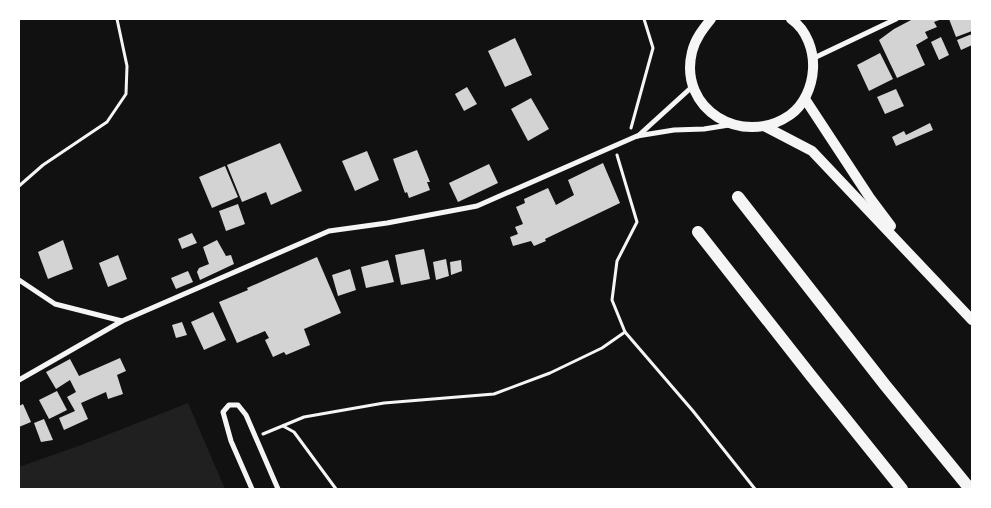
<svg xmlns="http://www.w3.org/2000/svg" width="991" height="508" viewBox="0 0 991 508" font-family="Helvetica,sans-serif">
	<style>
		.green { fill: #202020 }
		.building { fill: #d3d3d3 }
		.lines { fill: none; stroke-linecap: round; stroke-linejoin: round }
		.path { stroke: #f5f5f5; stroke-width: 3 }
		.minor { stroke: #f5f5f5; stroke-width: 5 }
		.primary { stroke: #f5f5f5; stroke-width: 10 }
		.motorway { stroke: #f5f5f5; stroke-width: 12 }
	</style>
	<rect width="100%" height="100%" fill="#111"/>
	<path class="green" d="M188 403 225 489H19V467L84 444Z"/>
	<g class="building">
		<path d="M913 19H942L934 22 937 27 925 32 928 38 916 45 925 65 897 78 879 40 894 29Z"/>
		<path d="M949 19H972V31L956 37Z"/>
		<path d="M972 34V45L961 50 957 40Z"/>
		<path d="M941 37 949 55 939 60 931 42Z"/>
		<path d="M515 38 532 75 505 87 488 51Z"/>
		<path d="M880 53 893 79 869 91 857 65Z"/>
		<path d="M467 87 477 104 464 111 455 94Z"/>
		<path d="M896 89 904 106 885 114 877 97Z"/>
		<path d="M531 98 549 129 528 141 511 109Z"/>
		<path d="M930 123 933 130 896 146 892 137 904 131 906 135Z"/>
		<path d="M280 143 302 191 271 205 266 192 242 202 227 165Z"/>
		<path d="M417 150 430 182H427L430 190 409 198 407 192 405 193 393 159Z"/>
		<path d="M367 151 379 180 355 191 342 161Z"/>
		<path d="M603 163 620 203 545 239 546 241 534 246 531 241 513 246 510 237 518 234 515 227 523 224 516 207 525 203 524 199 548 188 556 205 574 195 568 180Z"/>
		<path d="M489 164 498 183 458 202 449 183Z"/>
		<path d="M225 166 238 197 212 208 199 177Z"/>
		<path d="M238 204 245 224 226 231 219 211Z"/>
		<path d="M192 233 197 243 182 249 178 239Z"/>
		<path d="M63 240 73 269 48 279 38 252Z"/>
		<path d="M217 240 226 256 231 255 234 264 200 280 197 272 199 268 209 264 203 247Z"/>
		<path d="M424 249 430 279 401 285 395 255Z"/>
		<path d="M118 255 127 279 108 287 99 263Z"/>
		<path d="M317 257 341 313 304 329 310 345 286 355 284 352 273 357 265 340 269 338 265 331 237 343 219 302 248 290 247 288Z"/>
		<path d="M446 259 449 276 436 280 433 262Z"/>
		<path d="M388 260 394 282 366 288 361 267Z"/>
		<path d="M461 260 462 271 451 275 450 262Z"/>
		<path d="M350 269 356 290 338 296 332 275Z"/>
		<path d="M188 271 193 282 176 289 171 278Z"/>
		<path d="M213 312 226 340 204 350 191 322Z"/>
		<path d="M182 322 187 335 176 338 172 325Z"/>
		<path d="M120 358 126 371 117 375 123 394 108 399 106 392 81 403 88 419 64 430 59 418 75 411 67 397 76 392 70 380 56 389 46 372 70 359 79 376Z"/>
		<path d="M57 391 67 410 49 419 39 400Z"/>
		<path d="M23 404 31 422 19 427V406Z"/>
		<path d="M44 419 53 440 41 442 34 423Z"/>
	</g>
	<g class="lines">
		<g class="path">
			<path d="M631 128 653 48 644 19"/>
			<path d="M19 186 43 165 107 122 126 94 127 66 117 19"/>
			<path d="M625 332 693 411 755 489"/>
			<path d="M283 426 294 432 336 489"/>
			<path d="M263 434 304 417 384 403 494 394 550 373 602 348 625 332 612 300 617 261 637 222 617 155"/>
		</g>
		<g class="minor">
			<path d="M814 58 896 19"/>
			<path d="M638 136 693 86"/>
			<path d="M19 280 55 304 122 321"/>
			<path d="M19 380 122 321 329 231 387 223 477 206 637 136 674 130 704 129 729 125"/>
			<path d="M252 489 231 441 223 412 229 405H238L246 415 278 489"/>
		</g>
		<g class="primary">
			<path d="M711 19C703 29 695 39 692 52 678 109 742 148 790 115 804 105 812 87 813 69 814 51 807 30 791 19"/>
			<path d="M805 99 870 198 891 226"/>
			<path d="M766 127 812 151 972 320"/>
		</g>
		<g class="motorway">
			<path d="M738 197 885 385 970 489"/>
			<path d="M698 232 812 377 902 489"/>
		</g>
	</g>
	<rect width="991" height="508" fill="none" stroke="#ffffff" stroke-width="40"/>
</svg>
